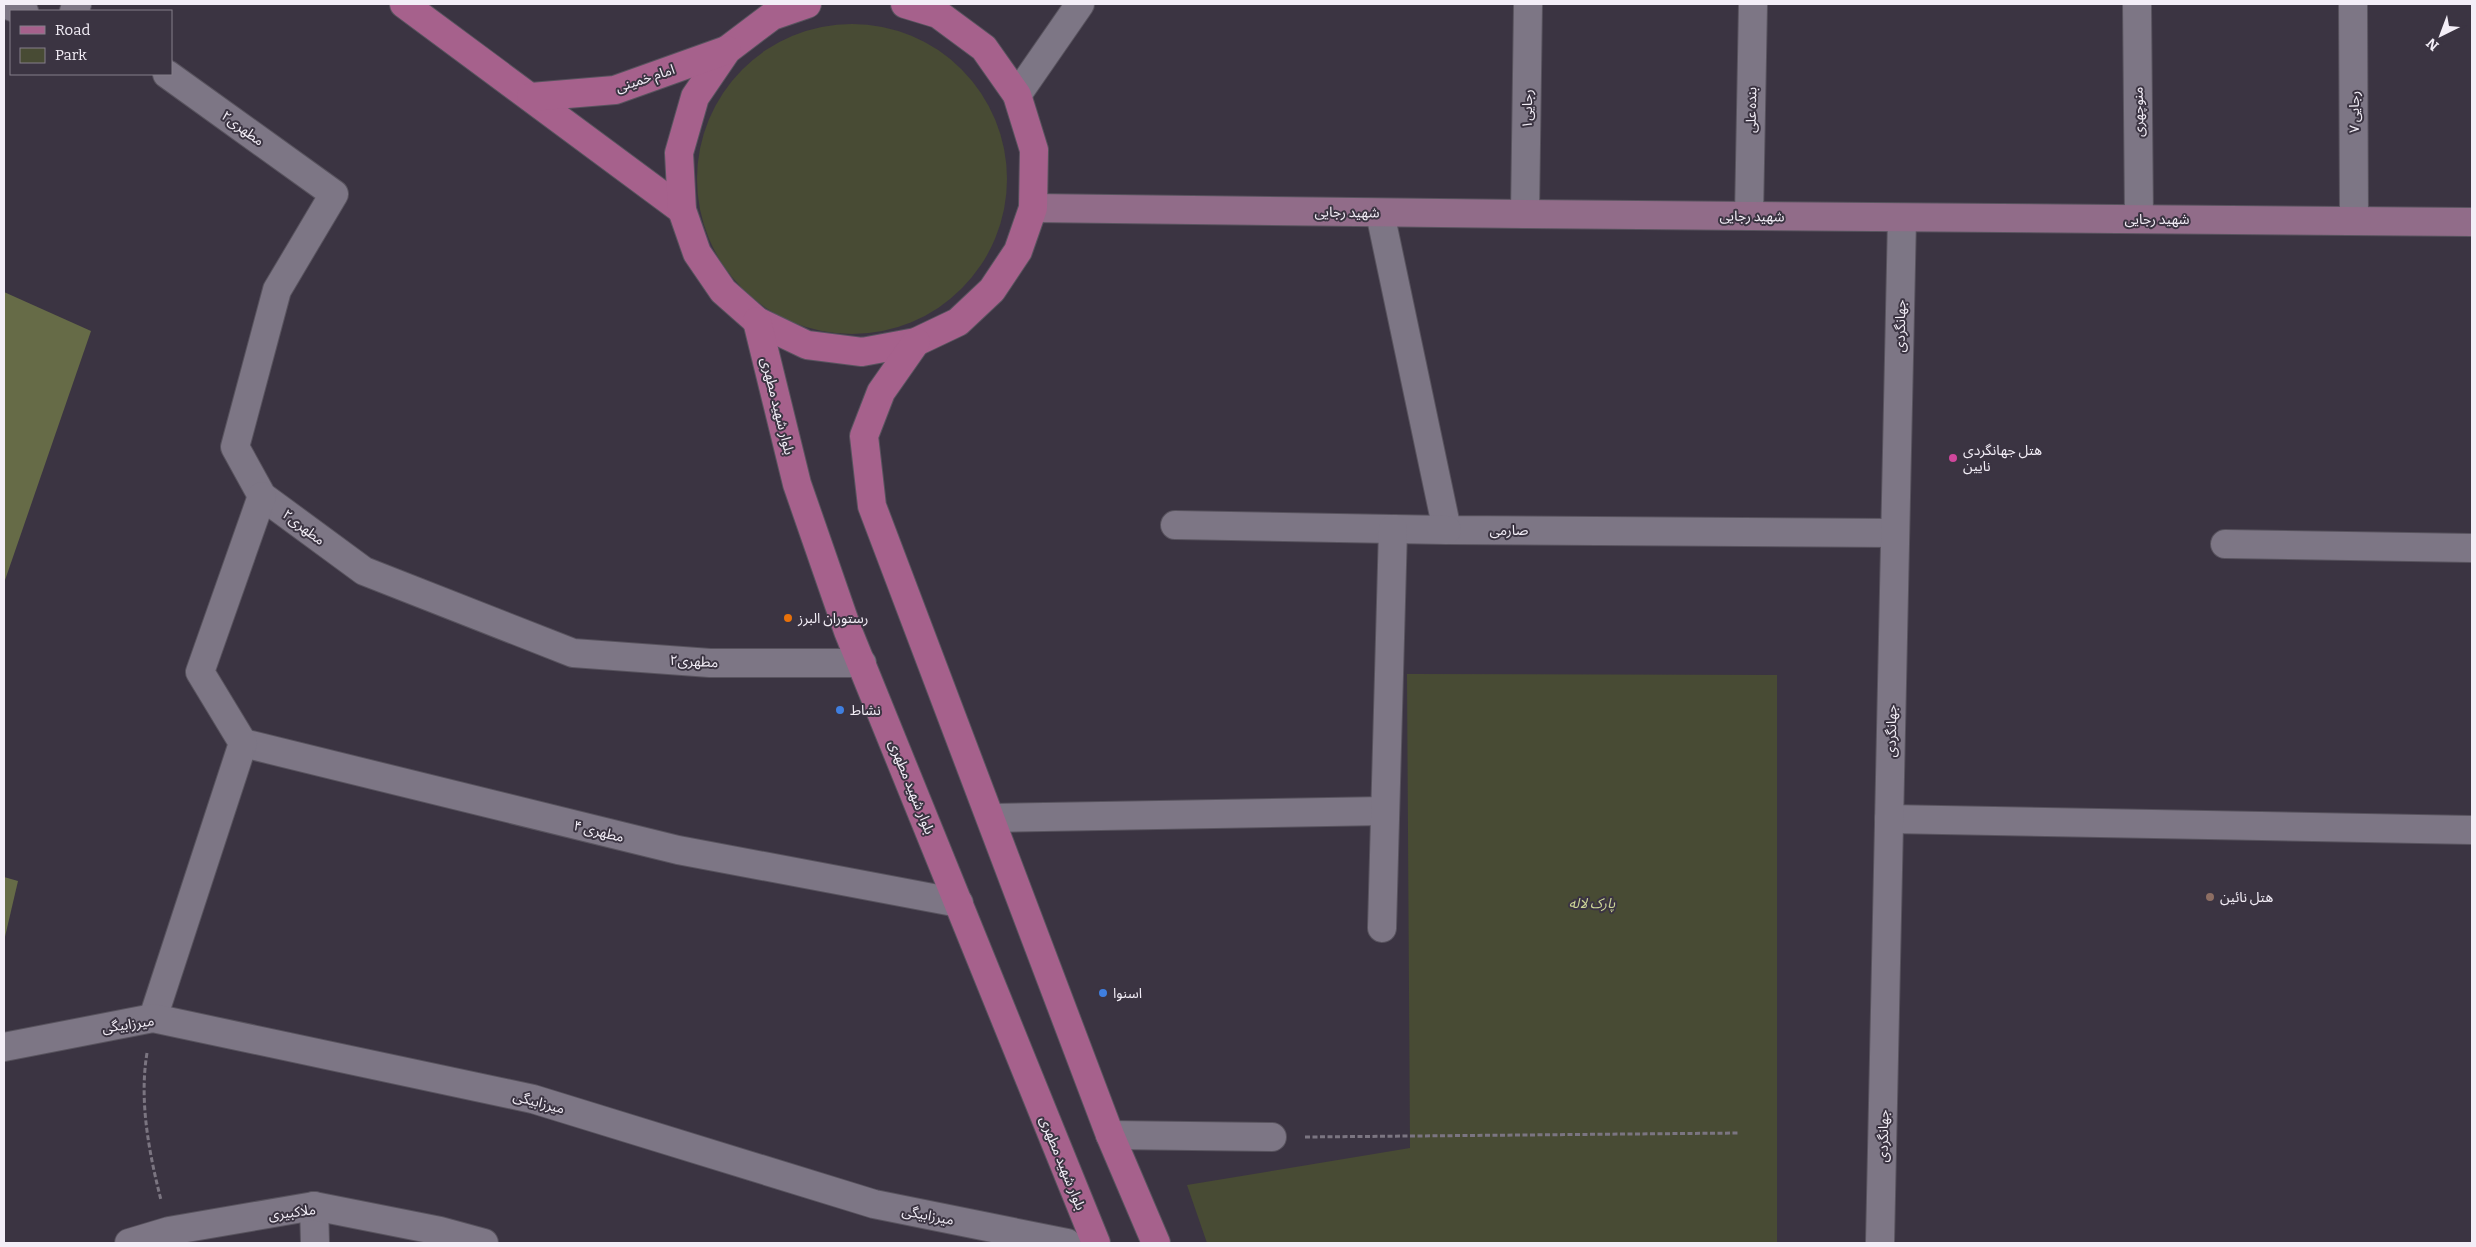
<svg xmlns="http://www.w3.org/2000/svg" width="2476" height="1247" viewBox="0 0 2476 1247" font-family="Bitter,'Noto Sans Arabic',serif">
	<style>
		.green { fill: #484b34 }
		.forest { fill: #666b47 }
		.lines { fill: none; stroke-linecap: round; stroke-linejoin: round }
		.minor-casing { stroke: #58535e; stroke-width: 30 }
		.secondary-casing { stroke: #58535e; stroke-width: 30 }
		.primary-casing { stroke: #58535e; stroke-width: 30 }
		.path { stroke: #7b7581; stroke-width: 3; stroke-dasharray: 5 2.5; stroke-linecap: butt }
		.minor { stroke: #7d7685; stroke-width: 28 }
		.secondary { stroke: #916c89; stroke-width: 28 }
		.primary { stroke: #a6618c; stroke-width: 28 }
		.hotel-dot { fill: #d1479c; stroke: #3b3442; stroke-width: 2 }
		.food-dot { fill: #e8710a; stroke: #3b3442; stroke-width: 2 }
		.shop-dot { fill: #3f7fe0; stroke: #3b3442; stroke-width: 2 }
		.education-dot { fill: #8d6e63; stroke: #3b3442; stroke-width: 2 }
		.labels { text-anchor: middle; stroke-width: 4; stroke-linejoin: round; paint-order: stroke }
		.street-label { font-size: 14px; fill: #f3eef7; stroke: #3b3442 }
		.poi-label { font-size: 14px; fill: #f3eef7; stroke: #3b3442; text-anchor: start }
		.park-label { font-size: 14px; font-style: italic; fill: #ccd597; stroke: #3b3442 }
	</style>
	<rect width="100%" height="100%" fill="#3b3442"/>
	<g class="green">
		<circle cx="852" cy="179" r="155"/>
		<path d="M1407 674 1777 675V1243H1207L1187 1185 1410 1148Z"/>
	</g>
	<g class="forest">
		<path d="M4 292 91 331 4 583Z"/>
		<path d="M4 877 18 881 4 941Z"/>
	</g>
	<g class="lines">
		<defs>
			<g id="minor">
				<path d="M4 4 24 11"/>
				<path d="M2137 4 2139 219"/>
				<path d="M2353 4 2354 221"/>
				<path d="M74 11 77 4"/>
				<path d="M167 74 334 194 277 290 235 447 262 496 364 571 573 653 710 663H862"/>
				<path d="M1017 95 1080 4"/>
				<path d="M1380 213 1447 530 1895 533"/>
				<path d="M1525 214 1528 4"/>
				<path d="M1749 216 1753 4"/>
				<path d="M1175 525 1447 530"/>
				<path d="M2225 544 2472 548"/>
				<path d="M243 743 678 850 959 903"/>
				<path d="M991 818 1385 811"/>
				<path d="M1889 819 2472 830"/>
				<path d="M1382 928 1393 529"/>
				<path d="M153 1018 243 743 200 672 262 496"/>
				<path d="M4 1047 153 1018 533 1099 874 1204 1067 1243"/>
				<path d="M1110 1135 1272 1137"/>
				<path d="M314 1206 315 1243"/>
				<path d="M129 1243 169 1231 314 1206 440 1231 484 1243"/>
				<path d="M1880 1243 1902 218"/>
			</g>
			<path id="secondary" d="M1033 208 1525 214 2472 222"/>
			<g id="primary">
				<path d="M404 4 682 210"/>
				<path d="M807 4 772 16 727 50 695 97 679 153 682 210 697 253 723 291 757 321 807 345 862 352 916 342 958 322 992 290 1018 251 1033 208 1034 150 1017 95 984 48 938 14 905 4"/>
				<path d="M531 97 615 90 727 50"/>
				<path d="M757 321 797 484 848 631 1096 1243"/>
				<path d="M916 342 881 392 864 436 872 506 1110 1135 1156 1243"/>
			</g>
		</defs>
		<use href="#minor" class="minor-casing"/>
		<use href="#secondary" class="secondary-casing"/>
		<use href="#primary" class="primary-casing"/>
		<g class="path">
			<path d="M147 1053C139 1101 149 1153 161 1200"/>
			<path d="M1305 1137 1739 1133"/>
		</g>
		<use href="#minor" class="minor"/>
		<use href="#secondary" class="secondary"/>
		<use href="#primary" class="primary"/>
	</g>
	<circle class="hotel-dot" cx="1953" cy="458" r="5"/>
	<circle class="food-dot" cx="788" cy="618" r="5"/>
	<g class="shop-dot">
		<circle cx="840" cy="710" r="5"/>
		<circle cx="1103" cy="993" r="5"/>
	</g>
	<circle class="education-dot" cx="2210" cy="897" r="5"/>
	<g class="labels">
		<g class="street-label">
			<text transform="translate(645 78) rotate(-18)" y="5">امام خمینی</text>
			<text transform="translate(1527 109) rotate(-89)" y="5">رجایی۱</text>
			<text transform="translate(1751 110) rotate(-89)" y="5">بنده علی</text>
			<text transform="translate(2138 112) rotate(-91)" y="5">منوچهری</text>
			<text transform="translate(2354 112) rotate(-90)" y="5">رجایی ۷</text>
			<text transform="translate(243 128) rotate(36)" y="5">مطهری۲</text>
			<text transform="translate(1347 212) rotate(1)" y="5">شهید رجایی</text>
			<text transform="translate(1752 216) rotate(1)" y="5">شهید رجایی</text>
			<text x="2157" y="224">شهید رجایی</text>
			<text transform="translate(1900 326) rotate(-89)" y="5">جهانگردی</text>
			<text transform="translate(778 406) rotate(76)" y="5">بلوار شهید مطهری</text>
			<text transform="translate(304 527) rotate(37)" y="5">مطهری۲</text>
			<text x="1509" y="535">صارمی</text>
			<text transform="translate(694 661) rotate(3)" y="5">مطهری۲</text>
			<text transform="translate(1891 731) rotate(-89)" y="5">جهانگردی</text>
			<text transform="translate(912 787) rotate(68)" y="5">بلوار شهید مطهری</text>
			<text transform="translate(599 831) rotate(14)" y="5">مطهری ۴</text>
			<text transform="translate(128 1024) rotate(-8)" y="5">میرزابیگی</text>
			<text transform="translate(539 1102) rotate(15)" y="5">میرزابیگی</text>
			<text transform="translate(1883 1136) rotate(-89)" y="5">جهانگردی</text>
			<text transform="translate(1063 1163) rotate(68)" y="5">بلوار شهید مطهری</text>
			<text transform="translate(292 1212) rotate(-7)" y="5">ملاکبیری</text>
			<text transform="translate(928 1215) rotate(11)" y="5">میرزابیگی</text>
		</g>
		<g class="poi-label">
			<text x="1963" y="455">هتل جهانگردی<tspan x="1963" dy="16">نایین</tspan></text>
			<text x="798" y="623">رستوران البرز</text>
			<text x="850" y="715">نشاط</text>
			<text x="2220" y="902">هتل نائین</text>
			<text x="1113" y="998">اسنوا</text>
		</g>
		<g class="park-label">
			<text x="1592" y="908">پارک لاله</text>
		</g>
	</g>
	<rect width="2476" height="1247" fill="none" stroke="#f3eef7" stroke-width="10"/>
	<rect x="10" y="10" width="162" height="65" fill="#3b3442" stroke="#857e8a"/>
	<rect x="20" y="26" width="25" height="8" fill="#a6618c" stroke="#857e8a"/>
	<text x="55" y="35" font-size="15" fill="#f3eef7">Road</text>
	<rect x="20" y="48" width="25" height="15" fill="#484b34" stroke="#857e8a"/>
	<text x="55" y="60" font-size="15" fill="#f3eef7">Park</text>
	<g transform="translate(2441 35) rotate(222)" stroke="#3b3442" stroke-width="4" paint-order="stroke">
	<path d="M0-4L9 19L0 12L-9 19Z" fill="#f3eef7"/>
	<text y="-8" font-size="14" font-weight="bold" text-anchor="middle" fill="#f3eef7">N</text>
	</g>
</svg>
